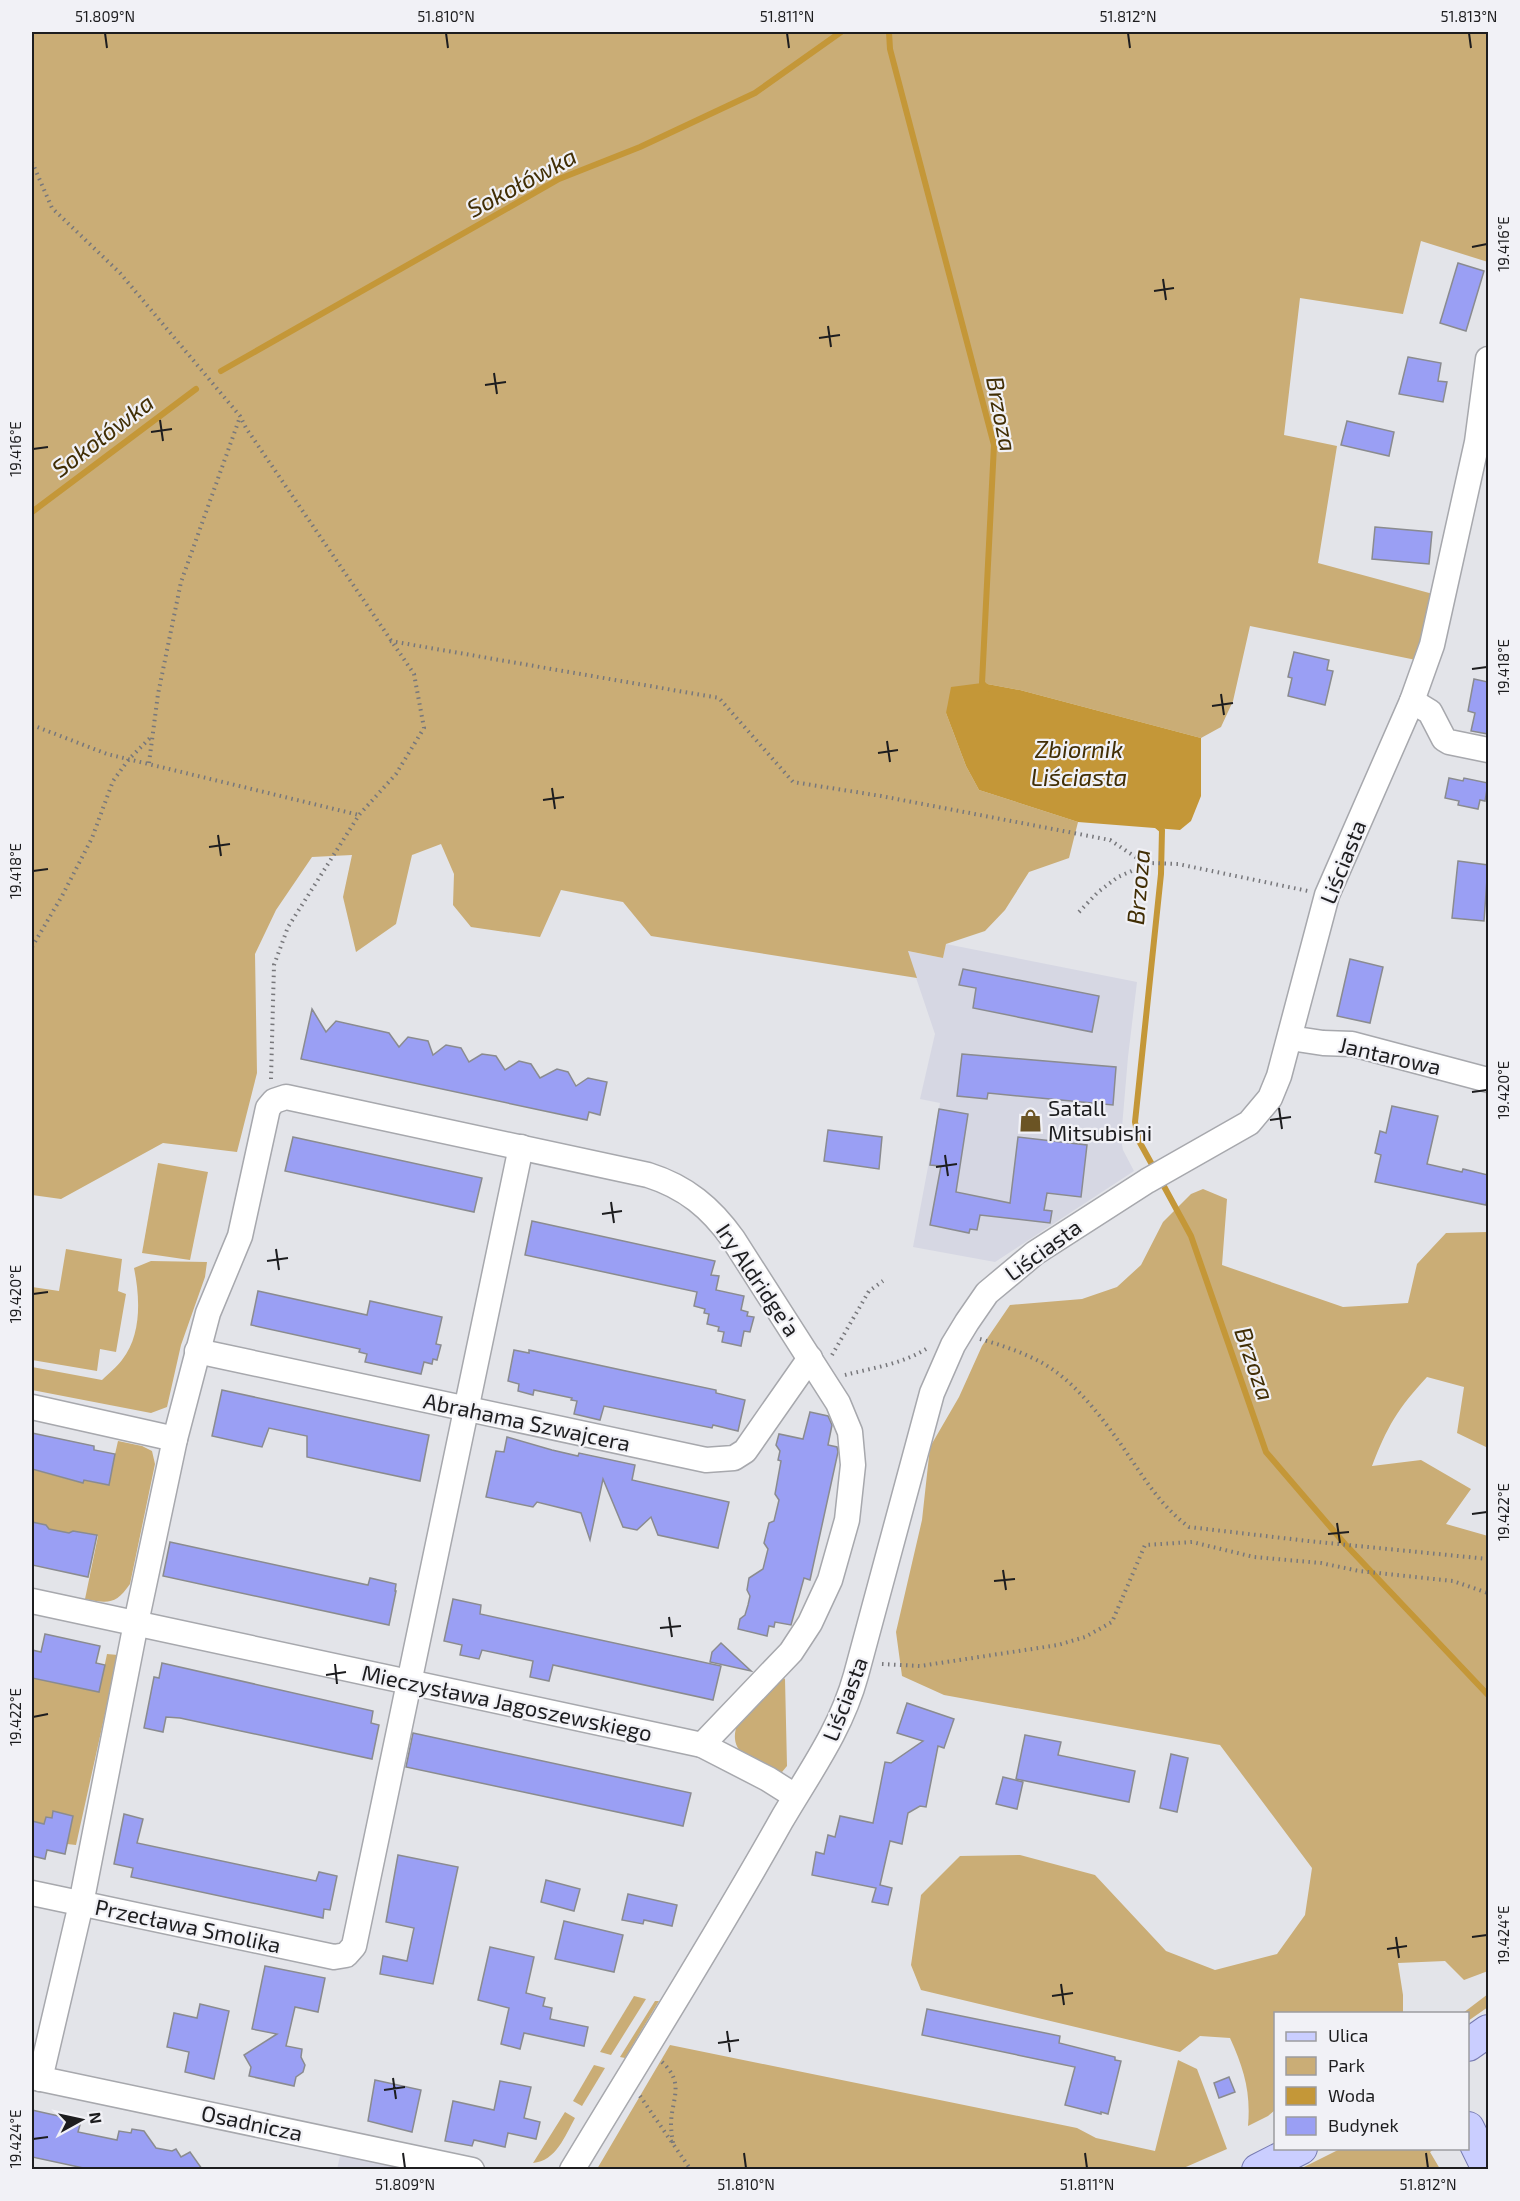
<svg xmlns="http://www.w3.org/2000/svg" width="1520" height="2201" viewBox="0 0 1520 2201" font-family="'Exo 2',sans-serif">
	<style>
		.built { fill: #d6d7e3 }
		.green { fill: #caad76 }
		.water { fill: #c49738 }
		.lines { fill: none; stroke-linecap: round; stroke-linejoin: round }
		.stream { stroke: #c49738; stroke-width: 6 }
		.building { fill: #9a9ff4; stroke: #8a8b8f; stroke-width: 1.5 }
		.minor-casing { stroke: #a7a8ad; stroke-width: 27 }
		.major-casing { stroke: #777bb1; stroke-width: 34 }
		.path { stroke: #77777b; stroke-width: 4; stroke-dasharray: 1.5 4.5; stroke-linecap: butt }
		.minor { stroke: #fff; stroke-width: 24 }
		.major { stroke: #caceff; stroke-width: 32 }
		.ticks { fill: none; stroke: #1d1d1f; stroke-width: 2 }
		.labels { text-anchor: middle; stroke-width: 4.5; stroke-linejoin: round; paint-order: stroke }
		.street-label { font-size: 22px; fill: #1d1d1f; stroke: #f1f1f6 }
		.poi-label { font-size: 22px; fill: #1d1d1f; stroke: #f1f1f6; text-anchor: start }
		.water-label { font-size: 24px; font-style: italic; fill: #412e05; stroke: #f1f1f6 }
		.neatline { fill: none; stroke: #1d1d1f; stroke-width: 2 }
		.ticks-label { font-size: 15px; text-anchor: middle; fill: #1d1d1f }
	</style>
	<rect width="100%" height="100%" fill="#e3e4e9"/>
	<g class="built">
		<path d="M946 944 1137 982 1128 1057 1121 1139 1123 1150 1134 1171 995 1262 913 1247 940 1103 920 1099 935 1034 907 951 943 958Z"/>
		<path d="M341 2151 427 2170H337Z"/>
	</g>
	<g class="green">
		<path d="M32 32H1488V262L1421 241 1403 314 1300 298 1284 435 1337 446 1318 563 1433 594 1416 660 1250 626 1233 701 1221 727 1201 738 1020 690 982 683 946 713 966 766 979 790 1078 822 1069 858 1029 872 1005 910 985 931 946 944 943 958 908 951 917 978 651 936 623 902 561 890 540 937 471 927 453 905 454 874 441 844 412 855 396 924 356 952 343 897 352 855 312 857 276 910 255 954 257 1073 237 1152 163 1143 61 1199 32 1195Z"/>
		<path d="M158 1163 208 1172 190 1260 142 1253Z"/>
		<path d="M1203 1189 1227 1199 1222 1265 1343 1307 1408 1303 1417 1264 1446 1233 1488 1232V1443L1486 1447 1457 1433 1464 1387 1427 1377C1398 1408 1387 1427 1372 1466L1421 1460 1471 1489 1446 1524 1488 1536V1971L1464 1980 1445 1961 1398 1963 1403 1995V2013L1276 2014 1275 2110 1268 2116 1248 2126C1251 2092 1244 2069 1230 2038L1200 2036 1180 2052 921 1990 911 1965 921 1895 960 1856 1020 1855 1095 1875 1166 1951 1215 1970 1277 1954 1305 1915 1312 1868 1220 1745 944 1695 902 1676 896 1632 922 1520 930 1447 959 1397 982 1346 1010 1305 1082 1299 1117 1287 1141 1265 1163 1222 1191 1194Z"/>
		<path d="M66 1249 122 1259 118 1291 126 1294 116 1352 100 1349 97 1371 32 1360V1287L59 1291Z"/>
		<path d="M151 1261 207 1262 205 1277 181 1345 167 1407 151 1413 32 1390V1367L102 1380C109 1373 117 1367 122 1360 142 1335 140 1297 134 1268Z"/>
		<path d="M118 1441 142 1446 152 1451 155 1464 130 1584C116 1604 109 1604 85 1599L98 1536 73 1531 69 1533 49 1529 46 1525 32 1522V1469L82 1483 84 1480 108 1485Z"/>
		<path d="M107 1654 118 1655 76 1845 67 1844 73 1816 53 1811 52 1818 46 1817 44 1824 32 1821V1677L99 1692Z"/>
		<path d="M781 1676 785 1679 787 1766 782 1772H779C755 1761 725 1755 738 1722Z"/>
		<path d="M1488 1994V2007L1468 2021V2014L1463 2013Z"/>
		<path d="M634 1996 646 1999 611 2055 600 2052Z"/>
		<path d="M655 2001H659L625 2058 620 2057Z"/>
		<path d="M670 2045 1077 2128 1096 2138 1155 2151 1178 2060 1197 2069 1227 2149 1179 2170 597 2169Z"/>
		<path d="M594 2065 605 2068 582 2106 573 2101Z"/>
		<path d="M565 2112 575 2118C565 2136 556 2161 533 2163Z"/>
		<path d="M1340 2149H1434L1430 2152 1440 2169H1300Z"/>
	</g>
	<path class="water" d="M982 683 1020 690 1201 738V796L1191 821 1180 830 1078 822 979 790 966 766 946 713 951 687Z"/>
	<g class="lines">
		<g class="stream">
			<path d="M889 32 890 49 994 445 982 683 988 689"/>
			<path d="M221 371 559 179 640 147 755 93 841 32"/>
			<path d="M32 512 196 389"/>
			<path d="M1155 824 1162 830 1161 874 1135 1122 1139 1141 1155 1170"/>
			<path d="M1160 1179 1191 1236 1266 1452 1345 1544 1488 1695"/>
		</g>
	</g>
	<g class="building">
		<path d="M1458 263 1484 271 1466 331 1440 323Z"/>
		<path d="M1408 357 1441 363 1438 381 1447 382 1443 402 1399 394Z"/>
		<path d="M1347 421 1394 432 1389 456 1341 445Z"/>
		<path d="M1375 527 1432 532 1429 564 1372 559Z"/>
		<path d="M1294 652 1329 660 1327 670 1333 671 1325 705 1288 696 1292 678 1288 677Z"/>
		<path d="M1474 679 1488 682V734L1471 731 1475 713 1468 711Z"/>
		<path d="M1449 778 1463 781 1464 778 1488 783 1485 801 1480 800 1478 809 1458 805 1459 801 1445 798Z"/>
		<path d="M1458 861 1488 865 1484 921 1452 918Z"/>
		<path d="M1350 959 1383 967 1370 1023 1337 1016Z"/>
		<path d="M963 969 1099 996 1092 1032 973 1008 976 988 959 985Z"/>
		<path d="M312 1009 326 1032 336 1021 389 1033 399 1047 408 1037 428 1041 433 1055 446 1045 461 1048 469 1062 482 1054 496 1056 505 1070 519 1061 531 1064 540 1078 557 1069 568 1072 576 1086 588 1078 607 1082 600 1115 589 1112 587 1120 301 1059Z"/>
		<path d="M962 1054 1116 1067 1113 1105 988 1093 987 1099 957 1096Z"/>
		<path d="M1392 1106 1438 1116 1427 1164 1462 1172 1463 1169 1488 1175V1194L1486 1205 1375 1182 1381 1155 1375 1153 1380 1131 1386 1133Z"/>
		<path d="M939 1109 968 1114 956 1192 1010 1203 1018 1137 1087 1145 1081 1197 1047 1193 1044 1210 1052 1211 1050 1223 980 1215 977 1230 970 1229 969 1233 930 1225 941 1166 930 1165Z"/>
		<path d="M828 1130 882 1137 879 1169 824 1161Z"/>
		<path d="M293 1137 482 1178 474 1212 285 1171Z"/>
		<path d="M532 1221 715 1261 711 1275 719 1276 716 1290 744 1296 741 1310 748 1312 747 1316 754 1317 750 1332 744 1331 741 1346 722 1342 724 1332 718 1331 719 1327 707 1324 709 1314 704 1313 705 1309 694 1306 697 1292 525 1255Z"/>
		<path d="M258 1291 367 1315 370 1301 442 1317 436 1344 441 1345 437 1360 433 1359 432 1364 424 1362 421 1374 365 1362 367 1354 359 1352 360 1349 251 1325Z"/>
		<path d="M514 1350 529 1353V1350L626 1371 716 1390V1393L745 1400 738 1431 713 1425 712 1428 604 1406 600 1420 574 1414 577 1401 571 1400 572 1398 534 1390 533 1395 518 1391 519 1384 508 1381Z"/>
		<path d="M222 1390 429 1435 420 1481 307 1457V1436L269 1428 262 1447 212 1436Z"/>
		<path d="M810 1412 828 1416 832 1425 828 1445 837 1447 838 1452 810 1580 804 1578 791 1625 775 1622 774 1627 769 1626 767 1636 738 1629 740 1619 745 1615 748 1605 750 1596 747 1590 749 1578 763 1569 768 1549 764 1543 769 1523 774 1521 779 1500 775 1494 781 1461 778 1460 780 1451 776 1445 779 1434 803 1439Z"/>
		<path d="M32 1433 94 1446V1450L115 1454 109 1485 84 1480 83 1483 32 1469Z"/>
		<path d="M507 1437 552 1450 578 1456 579 1453 635 1465 632 1480 729 1502 718 1548 658 1535 651 1517 637 1530 623 1527 603 1479 590 1540 581 1513 537 1502 533 1507 486 1497 496 1451 504 1452Z"/>
		<path d="M32 1522 46 1525 49 1529 69 1533 73 1531 97 1535 88 1577 32 1565Z"/>
		<path d="M170 1542 368 1585 370 1578 396 1584 395 1591H396L389 1625 163 1576Z"/>
		<path d="M453 1599 481 1605 480 1614 721 1666 713 1700 553 1665 549 1681 530 1677 533 1661 482 1650 479 1659 460 1655 462 1645 444 1641Z"/>
		<path d="M45 1634 100 1646 96 1663 105 1665 99 1692 32 1678V1650L41 1652Z"/>
		<path d="M721 1643 751 1671 710 1662 712 1652Z"/>
		<path d="M162 1663 373 1711 371 1723 379 1725 372 1759 180 1718 166 1717 163 1732 144 1728 154 1677 159 1678Z"/>
		<path d="M907 1703 954 1719 944 1748 938 1746 926 1807 920 1806 908 1813 902 1844 890 1841 880 1885 892 1888 888 1905 872 1902 876 1888 812 1875 816 1852 824 1854 828 1835 835 1837 840 1816 873 1823 885 1762 891 1763 923 1741 897 1733Z"/>
		<path d="M413 1733 691 1793 683 1826 406 1767Z"/>
		<path d="M1025 1735 1061 1742 1058 1755 1135 1771 1129 1802 1016 1779Z"/>
		<path d="M1171 1754 1188 1758 1177 1812 1160 1808Z"/>
		<path d="M1003 1777 1023 1782 1017 1809 996 1804Z"/>
		<path d="M53 1811 73 1816 65 1854 47 1850 45 1859 32 1856V1821L44 1824 46 1817 52 1818Z"/>
		<path d="M124 1814 143 1819 137 1843 316 1881 319 1872 337 1876 330 1910 324 1909 323 1918 131 1877 133 1868 114 1864Z"/>
		<path d="M398 1855 458 1867 433 1984 380 1974 383 1956 407 1961 414 1928 386 1922Z"/>
		<path d="M546 1880 580 1889 574 1911 541 1902Z"/>
		<path d="M628 1894 677 1905 672 1926 644 1920 643 1924 622 1920Z"/>
		<path d="M564 1921 623 1935 614 1972 555 1959Z"/>
		<path d="M490 1947 534 1957 526 1993 545 1998 543 2006 552 2008 550 2019 588 2027 584 2046 524 2033 520 2049 501 2044 509 2008 478 2000Z"/>
		<path d="M265 1966 325 1978 318 2012 295 2007 286 2046 302 2049 301 2057 305 2065 303 2072 296 2077 294 2086 249 2076 251 2067 244 2055 277 2034 252 2029Z"/>
		<path d="M200 2004 229 2011 214 2079 185 2072 189 2052 167 2047 174 2013 197 2018Z"/>
		<path d="M927 2009 1060 2036 1059 2043 1115 2057V2060L1121 2061 1108 2114 1101 2112V2114L1065 2105 1075 2067 922 2035Z"/>
		<path d="M1229 2077 1235 2092 1219 2098 1214 2083Z"/>
		<path d="M375 2080 421 2090 412 2132 368 2121Z"/>
		<path d="M500 2081 531 2087 524 2118 540 2122 536 2139 508 2133 505 2147 474 2140 472 2146 445 2141 453 2101 494 2110Z"/>
		<path d="M32 2110 81 2121 78 2132 117 2140 119 2131 131 2133 132 2129 144 2131 156 2148 172 2151 176 2149 181 2157 190 2152 202 2169H88L32 2157Z"/>
	</g>
	<g class="lines">
		<defs>
			<g id="minor">
				<path d="M1412 701 1430 712 1444 739 1449 742 1488 750"/>
				<path d="M1290 1038 1323 1043 1352 1044 1488 1080"/>
				<path d="M197 1351 706 1460 734 1458 745 1451 810 1358"/>
				<path d="M32 1407 175 1439"/>
				<path d="M32 1601 702 1745 768 1779 795 1796"/>
				<path d="M32 1893 334 1957 346 1955 354 1946 521 1147"/>
				<path d="M32 2077 472 2170"/>
				<path d="M40 2079 81 1904 136 1623 175 1439 208 1313 240 1236 268 1108 274 1101 286 1097 648 1175C686 1187 711 1208 733 1239L838 1403 850 1432 853 1465 847 1520 830 1580 810 1623 791 1652 702 1745"/>
				<path d="M572 2170C642 2054 715 1939 781 1821 809 1773 841 1730 856 1675L932 1393 953 1345 967 1322 987 1293 1035 1253 1147 1181 1249 1123 1270 1098 1279 1076 1327 895 1412 701 1432 645 1477 442 1488 359"/>
			</g>
			<g id="major">
				<path d="M1468 2045 1488 2031"/>
				<path d="M1468 2128 1488 2169"/>
				<path d="M1258 2170 1301 2148"/>
			</g>
		</defs>
		<use href="#minor" class="minor-casing"/>
		<use href="#major" class="major-casing"/>
		<g class="path">
			<path d="M32 162 52 208 120 273 240 416 246 428 414 674 424 728 396 774 359 815 288 927 274 965 271 1079"/>
			<path d="M390 641 719 698 793 782 881 796 1110 840 1146 864"/>
			<path d="M32 725 107 754 359 815"/>
			<path d="M149 763 158 694 181 582 240 417"/>
			<path d="M1079 912 1098 892 1118 877 1150 863 1178 864 1308 891"/>
			<path d="M32 947 62 896 92 838 113 781 129 759 151 737"/>
			<path d="M980 1339C1001 1345 1025 1353 1044 1364 1075 1382 1099 1414 1120 1443 1141 1473 1159 1505 1189 1527L1308 1541 1488 1559"/>
			<path d="M832 1355 869 1291 883 1281"/>
			<path d="M845 1375C872 1368 902 1364 926 1349"/>
			<path d="M882 1664 920 1666 1058 1645 1085 1637 1112 1622 1145 1545 1192 1542 1254 1557 1321 1563 1359 1571 1453 1581 1488 1593"/>
			<path d="M662 2062C685 2083 672 2098 671 2123 671 2130 672 2136 673 2143"/>
			<path d="M640 2096 691 2170"/>
		</g>
		<use href="#minor" class="minor"/>
		<use href="#major" class="major"/>
	</g>
	<path class="ticks" d="M105 33 107 48M446 33 448 48M787 33 789 48M1128 33 1130 48M1469 33 1471 48M1472 247 1487 244M1163 279 1166 300M1154 291 1174 288M828 326 831 347M819 338 840 335M494 373 497 394M485 385 506 382M160 420 163 441M151 432 172 429M33 449 48 447M1472 669 1487 667M1221 694 1224 715M1212 706 1233 703M887 741 890 762M878 753 898 750M552 788 555 809M543 800 564 797M218 835 221 856M209 847 230 844M33 871 48 869M1472 1092 1487 1090M1279 1108 1282 1129M1270 1120 1291 1117M945 1155 948 1176M936 1167 957 1164M611 1202 614 1223M602 1214 622 1211M276 1249 279 1270M267 1261 288 1258M33 1294 48 1292M1472 1514 1487 1512M1337 1523 1340 1543M1328 1534 1349 1532M1003 1570 1006 1590M994 1581 1015 1579M669 1617 672 1637M660 1628 681 1626M335 1664 337 1684M326 1675 346 1672M33 1717 48 1714M1396 1937 1399 1958M1472 1937 1487 1935M1387 1949 1407 1946M1061 1984 1064 2005M1052 1996 1073 1993M727 2031 730 2052M718 2043 739 2040M393 2078 396 2099M384 2090 405 2087M33 2139 48 2137M403 2153 405 2168M744 2153 746 2168M1085 2153 1087 2168M1426 2153 1428 2168"/>
	<defs>
		<symbol id="shop-bare" viewBox="-9 -9 18 18"><path d="M-5-2.5h2.3a2.7 3.5 0 0 1 5.4 0H5L5.5 6h-11ZM-1.5-2.5h3a1.5 2.3 0 0 0-3 0Z" fill="#6b5424" stroke="#f1f1f6" stroke-width="2.5" paint-order="stroke"/></symbol>
	</defs>
	<g fill-rule="evenodd">
		<use href="#shop-bare" x="1014" y="1104" width="33" height="33"/>
	</g>
	<g class="labels">
		<g class="street-label">
			<text transform="translate(1343 862) rotate(-68)" y="8">Liściasta</text>
			<text transform="translate(1390 1056) rotate(13)" y="8">Jantarowa</text>
			<text transform="translate(1043 1250) rotate(-36)" y="8">Liściasta</text>
			<text transform="translate(758 1280) rotate(56)" y="8">Iry Aldridge’a</text>
			<text transform="translate(527 1422) rotate(12)" y="8">Abrahama Szwajcera</text>
			<text transform="translate(845 1699) rotate(-69)" y="8">Liściasta</text>
			<text transform="translate(507 1703) rotate(12)" y="8">Mieczysława Jagoszewskiego</text>
			<text transform="translate(188 1926) rotate(12)" y="8">Przecława Smolika</text>
			<text transform="translate(252 2123) rotate(12)" y="8">Osadnicza</text>
		</g>
		<g class="poi-label">
			<text x="1048" y="1116">Satall<tspan x="1048" dy="25">Mitsubishi</tspan></text>
		</g>
		<g class="water-label">
			<text transform="translate(522 183) rotate(-28)" y="8">Sokołówka</text>
			<text transform="translate(1001 414) rotate(79)" y="8">Brzoza</text>
			<text transform="translate(103 436) rotate(-37)" y="8">Sokołówka</text>
			<text x="1079" y="758">Zbiornik<tspan x="1079" dy="28">Liściasta</tspan></text>
			<text transform="translate(1139 887) rotate(-85)" y="8">Brzoza</text>
			<text transform="translate(1254 1364) rotate(71)" y="8">Brzoza</text>
		</g>
	</g>
	<rect width="1520" height="2201" fill="none" stroke="#f1f1f6" stroke-width="66"/>
	<rect x="1274" y="2012" width="195" height="138" fill="#f1f1f6" stroke="#9c9ca0" stroke-width="1.5"/>
	<rect x="1286" y="2032" width="30" height="9" fill="#caceff" stroke="#9c9ca0" stroke-width="1.5"/>
	<text x="1328" y="2042" font-size="18" fill="#1d1d1f">Ulica</text>
	<rect x="1286" y="2057" width="30" height="18" fill="#caad76" stroke="#9c9ca0" stroke-width="1.5"/>
	<text x="1328" y="2072" font-size="18" fill="#1d1d1f">Park</text>
	<rect x="1286" y="2087" width="30" height="18" fill="#c49738" stroke="#9c9ca0" stroke-width="1.5"/>
	<text x="1328" y="2102" font-size="18" fill="#1d1d1f">Woda</text>
	<rect x="1286" y="2117" width="30" height="18" fill="#9a9ff4" stroke="#9c9ca0" stroke-width="1.5"/>
	<text x="1328" y="2132" font-size="18" fill="#1d1d1f">Budynek</text>
	<g transform="translate(81 2120) rotate(82)" stroke="#f1f1f6" stroke-width="4.5" paint-order="stroke">
	<path d="M0-4.5L10 22L0 15L-10 22Z" fill="#1d1d1f"/>
	<text y="-9" font-size="16" font-weight="bold" text-anchor="middle" fill="#1d1d1f">N</text>
	</g>
	<rect x="33" y="33" width="1454" height="2135" class="neatline"/>
	<g class="ticks-label">
		<text x="105" y="22">51.809°N</text>
		<text x="446" y="22">51.810°N</text>
		<text x="787" y="22">51.811°N</text>
		<text x="1128" y="22">51.812°N</text>
		<text x="1469" y="22">51.813°N</text>
		<text transform="translate(1504 244) rotate(-90)" y="5">19.416°E</text>
		<text transform="translate(16 449) rotate(-90)" y="5">19.416°E</text>
		<text transform="translate(1504 667) rotate(-90)" y="5">19.418°E</text>
		<text transform="translate(16 871) rotate(-90)" y="5">19.418°E</text>
		<text transform="translate(1504 1090) rotate(-90)" y="5">19.420°E</text>
		<text transform="translate(16 1294) rotate(-90)" y="5">19.420°E</text>
		<text transform="translate(1504 1512) rotate(-90)" y="5">19.422°E</text>
		<text transform="translate(16 1717) rotate(-90)" y="5">19.422°E</text>
		<text transform="translate(1504 1935) rotate(-90)" y="5">19.424°E</text>
		<text transform="translate(16 2139) rotate(-90)" y="5">19.424°E</text>
		<text x="405" y="2190">51.809°N</text>
		<text x="746" y="2190">51.810°N</text>
		<text x="1087" y="2190">51.811°N</text>
		<text x="1428" y="2190">51.812°N</text>
	</g>
</svg>
